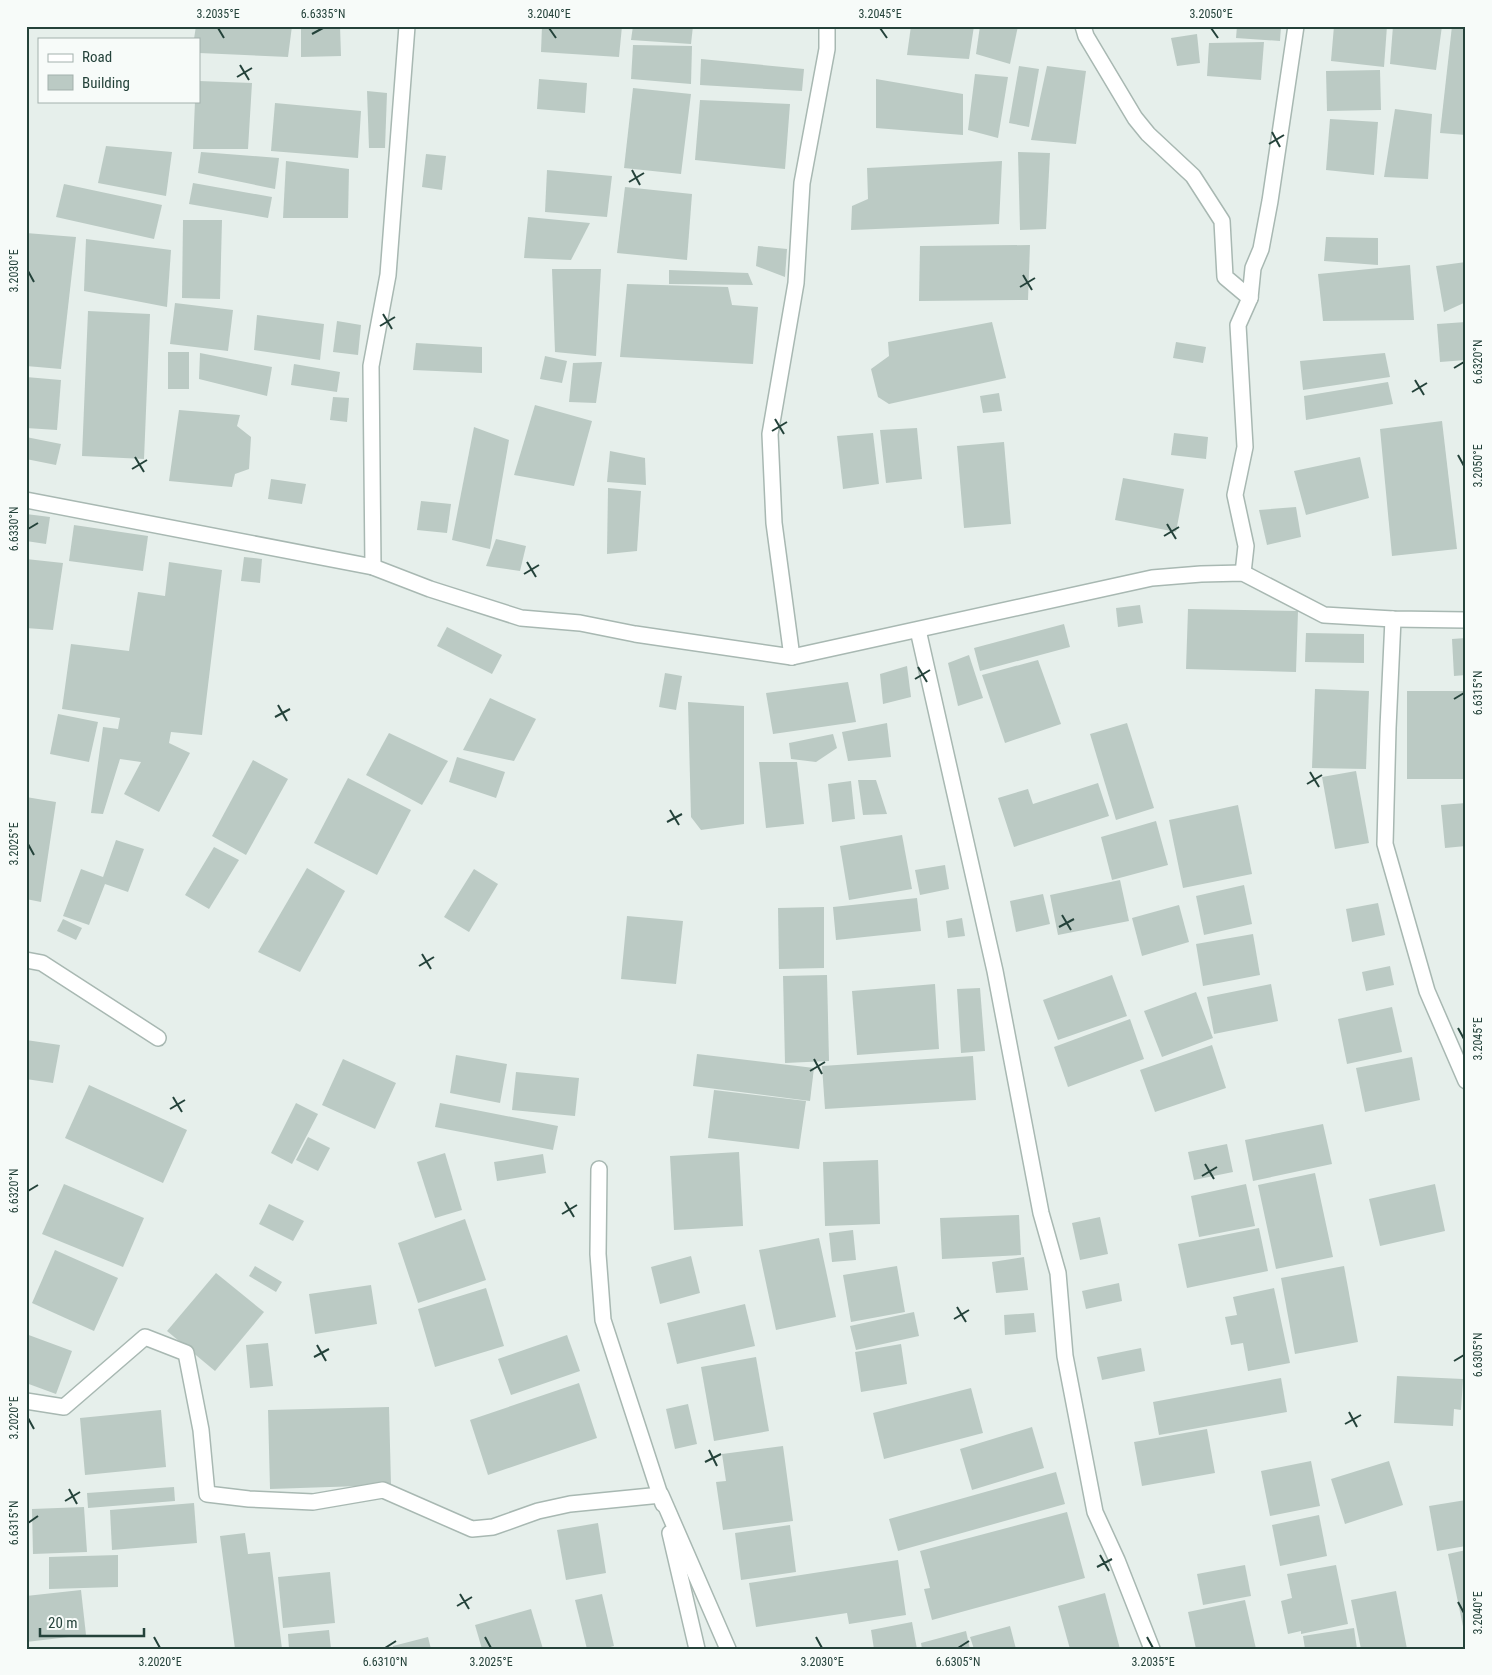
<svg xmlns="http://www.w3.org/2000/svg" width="1492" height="1675" viewBox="0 0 1492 1675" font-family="'Roboto Condensed',sans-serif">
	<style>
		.building { fill: #bbcac4 }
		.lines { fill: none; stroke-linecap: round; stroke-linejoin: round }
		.minor-casing { stroke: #a8b8b2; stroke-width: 18 }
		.minor { stroke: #fff; stroke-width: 15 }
		.ticks { fill: none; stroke: #24423a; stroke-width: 2 }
		.neatline { fill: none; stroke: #24423a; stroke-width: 2 }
		.ticks-label { font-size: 12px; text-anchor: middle; fill: #24423a }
	</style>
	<rect width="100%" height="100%" fill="#e6efeb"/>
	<g class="building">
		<path d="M196 26H292L288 57 199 53V39H194Z"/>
		<path d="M301 26H340L341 56 301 57Z"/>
		<path d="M542 26H622L619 57 541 52Z"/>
		<path d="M633 26H693L691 44 631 40Z"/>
		<path d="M911 26H974L969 59 907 55Z"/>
		<path d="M980 26H1018L1010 64 976 54Z"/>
		<path d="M1237 26H1281L1280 41 1236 38Z"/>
		<path d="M1334 26H1387L1384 67 1331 61Z"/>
		<path d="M1393 26H1442L1436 70 1390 64Z"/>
		<path d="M1452 26H1466V135L1440 133Z"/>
		<path d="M1197 34 1200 63 1177 66 1171 38Z"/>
		<path d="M1264 42 1261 80 1207 76 1209 43Z"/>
		<path d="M633 45 692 46 691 84 631 79Z"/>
		<path d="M701 59 804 69 802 91 700 85Z"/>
		<path d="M1019 66 1039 69 1029 127 1009 123Z"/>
		<path d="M1047 66 1086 71 1076 144 1031 140Z"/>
		<path d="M1380 70 1381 110 1327 111 1326 71Z"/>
		<path d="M975 74 1008 77 998 138 968 130Z"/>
		<path d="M539 79 587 83 585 113 537 109Z"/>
		<path d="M876 79 963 94V135L876 128Z"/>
		<path d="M199 81 252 83 248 149H193L195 101H199Z"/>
		<path d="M633 88 691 94 681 174 624 168Z"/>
		<path d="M367 91 387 93 385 148H369Z"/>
		<path d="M700 100 790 104 785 169 695 160Z"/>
		<path d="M275 103 361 111 358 158 271 151Z"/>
		<path d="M1395 109 1432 114 1428 179 1384 177Z"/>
		<path d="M1330 119 1378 122 1374 175 1326 170Z"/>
		<path d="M106 146 172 152 166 196 98 183Z"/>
		<path d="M201 152 279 158 275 189 198 173Z"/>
		<path d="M1018 152 1050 153 1046 229 1020 230Z"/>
		<path d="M426 154 446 156 442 190 422 187Z"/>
		<path d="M286 161 349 169 348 218H283Z"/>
		<path d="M1002 161 999 224 851 230 852 206 868 199 867 168Z"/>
		<path d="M547 170 612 176 607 217 545 212Z"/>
		<path d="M193 183 272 197 268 218 189 204Z"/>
		<path d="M64 184 162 205 154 239 56 217Z"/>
		<path d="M625 187 692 194 687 260 617 253Z"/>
		<path d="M528 217 590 223 571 260 524 258Z"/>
		<path d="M183 220H222L220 299 182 298Z"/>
		<path d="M26 233 76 237 61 369 26 366Z"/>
		<path d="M1326 237 1378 238V265L1324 261Z"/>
		<path d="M86 239 171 250 167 307 84 291Z"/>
		<path d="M1030 245 1028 300 919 301 920 246Z"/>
		<path d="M758 246 787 249 785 277 756 266Z"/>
		<path d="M1466 262V302L1444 312 1436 266Z"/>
		<path d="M1410 265 1414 320 1323 321 1318 274Z"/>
		<path d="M552 269H601L596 356 555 352Z"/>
		<path d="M669 270 748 273 753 285 669 284Z"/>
		<path d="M627 284 728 287 732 305 758 307 753 364 620 357Z"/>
		<path d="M175 303 233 310 228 351 170 344Z"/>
		<path d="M88 311 150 314 144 459 82 456Z"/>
		<path d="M257 315 324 324 320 360 254 350Z"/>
		<path d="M337 321 361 325 358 355 333 352Z"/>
		<path d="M992 322 1006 378 889 404 878 397 871 369 889 356 888 342Z"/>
		<path d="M1466 322V360L1440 362 1437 324Z"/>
		<path d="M1176 342 1206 347 1203 363 1173 358Z"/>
		<path d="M416 343 482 347V373L413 370Z"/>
		<rect x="168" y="352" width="21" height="37"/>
		<path d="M200 353 272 367 267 396 199 379Z"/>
		<path d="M1385 353 1390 377 1303 390 1300 361Z"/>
		<path d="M545 356 567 361 562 383 540 379Z"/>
		<path d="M602 362 596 403 569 402 573 363Z"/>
		<path d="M294 364 340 372 337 392 291 385Z"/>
		<path d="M26 377 61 380 57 430 26 428Z"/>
		<path d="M1388 382 1393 404 1306 420 1304 396Z"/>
		<path d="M999 393 1002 411 983 413 980 396Z"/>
		<path d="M333 397 349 398 347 422 330 420Z"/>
		<path d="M535 405 592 421 574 486 514 475Z"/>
		<path d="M179 410 240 415 237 426 251 437 249 469 235 474 232 487 169 481Z"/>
		<path d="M1442 421 1457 549 1392 556 1380 429Z"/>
		<path d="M474 427 509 440 490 549 452 540Z"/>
		<path d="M917 428 922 479 886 483 880 430Z"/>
		<path d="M873 433 879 484 843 489 837 436Z"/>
		<path d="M1174 433 1208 437 1206 459 1171 455Z"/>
		<path d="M26 437 61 444 56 465 26 459Z"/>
		<path d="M1004 442 1011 524 964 528 957 446Z"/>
		<path d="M610 451 645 458 646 485 607 482Z"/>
		<path d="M1360 457 1369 498 1306 515 1294 471Z"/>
		<path d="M1123 478 1184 489 1176 532 1115 520Z"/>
		<path d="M271 479 306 484 302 504 268 499Z"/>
		<path d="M608 488 641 491 637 551 607 554Z"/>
		<path d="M421 501 451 504 447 533 417 530Z"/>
		<path d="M1296 507 1301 537 1267 545 1259 510Z"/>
		<path d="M26 514 50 517 46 544 26 541Z"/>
		<path d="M74 525 148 536 143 571 69 561Z"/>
		<path d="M496 539 526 546 520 571 486 566Z"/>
		<path d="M244 557 262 559 260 583 241 581Z"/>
		<path d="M26 559 63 563 53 630 26 628Z"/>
		<path d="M169 562 222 570 202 735 171 732 169 743 190 753 159 812 124 794 141 762 120 759 103 814 91 813 103 727 118 729 120 718 62 709 71 644 129 651 138 592 165 596Z"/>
		<path d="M1140 605 1143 623 1118 627 1116 608Z"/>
		<path d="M1188 609 1298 611 1296 672 1186 669Z"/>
		<path d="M1064 624 1070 647 980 671 974 648Z"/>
		<path d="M447 627 502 655 492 674 437 646Z"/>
		<path d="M1306 633 1364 634V663L1305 662Z"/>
		<path d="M1466 638V675L1454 676 1452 639Z"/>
		<path d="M969 655 983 698 958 706 948 663Z"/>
		<path d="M1038 660 1061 724 1005 743 982 675Z"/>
		<path d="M907 666 911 697 883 704 880 674Z"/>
		<path d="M665 673 682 676 676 710 659 707Z"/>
		<path d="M848 682 856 722 773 734 766 693Z"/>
		<path d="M1315 689 1369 691 1366 769 1312 768Z"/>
		<rect x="1407" y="691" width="59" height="88"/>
		<path d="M490 698 536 719 514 761 463 750Z"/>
		<path d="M688 702 744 706V824L701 830 691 817Z"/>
		<path d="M58 714 98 722 89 762 50 754Z"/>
		<path d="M887 723 891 757 848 761 842 732Z"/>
		<path d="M1127 723 1154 808 1116 820 1090 734Z"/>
		<path d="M389 733 448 761 422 805 366 775Z"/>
		<path d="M833 734 837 748 816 762 791 759 789 743Z"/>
		<path d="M457 757 505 772 496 798 449 782Z"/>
		<path d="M253 760 288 779 246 855 212 836Z"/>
		<path d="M759 762H797L804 824 766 828Z"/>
		<path d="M1356 771 1369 843 1335 849 1322 777Z"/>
		<path d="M348 778 411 810 377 875 314 843Z"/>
		<path d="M858 780H876L887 814 863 815Z"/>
		<path d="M851 781 855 819 832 822 828 784Z"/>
		<path d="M1098 783 1109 816 1014 847 998 798 1028 789 1033 804Z"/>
		<path d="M26 797 56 802 41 902 26 899Z"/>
		<path d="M1466 803V846L1445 848 1441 805Z"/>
		<path d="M1238 805 1252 874 1183 888 1169 820Z"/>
		<path d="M1156 821 1168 865 1112 880 1101 837Z"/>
		<path d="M902 835 912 889 849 900 840 846Z"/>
		<path d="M116 840 144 849 128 892 105 884 89 925 63 916 81 869 103 877Z"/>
		<path d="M214 847 239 860 209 909 185 895Z"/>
		<path d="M945 865 949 889 920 895 915 870Z"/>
		<path d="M307 868 345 891 300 972 258 952Z"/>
		<path d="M474 869 498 884 469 932 444 917Z"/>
		<path d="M1120 880 1129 921 1058 935 1050 895Z"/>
		<path d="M1244 885 1252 924 1204 935 1196 896Z"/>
		<path d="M1043 894 1050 924 1016 932 1010 901Z"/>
		<path d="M917 898 921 931 836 940 833 907Z"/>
		<path d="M1378 903 1385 935 1352 942 1346 909Z"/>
		<path d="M1179 905 1189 942 1142 956 1132 918Z"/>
		<path d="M824 907V968L779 969 778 908Z"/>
		<path d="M627 916 683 921 676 984 621 979Z"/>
		<path d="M962 918 965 936 948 938 946 921Z"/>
		<path d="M63 919 82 928 76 940 57 931Z"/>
		<path d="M1253 934 1260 975 1203 986 1196 944Z"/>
		<path d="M1390 966 1394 985 1366 991 1362 972Z"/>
		<path d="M827 975 829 1061 785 1063 783 976Z"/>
		<path d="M1112 975 1127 1016 1058 1040 1043 1000Z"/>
		<path d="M935 984 939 1049 857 1055 852 991Z"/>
		<path d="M1271 984 1278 1021 1214 1034 1207 997Z"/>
		<path d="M980 988 985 1051 961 1053 957 989Z"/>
		<path d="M1196 992 1213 1038 1162 1057 1144 1011Z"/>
		<path d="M1392 1007 1402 1052 1347 1064 1338 1019Z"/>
		<path d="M1130 1019 1144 1059 1068 1087 1054 1047Z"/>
		<path d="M26 1040 60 1045 53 1083 26 1079Z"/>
		<path d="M1212 1045 1226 1088 1155 1112 1140 1070Z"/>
		<path d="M697 1054 814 1068 810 1101 693 1086Z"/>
		<path d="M456 1055 507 1064 500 1103 450 1093Z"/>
		<path d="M973 1056 976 1100 825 1109 822 1066Z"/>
		<path d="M1412 1057 1420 1100 1365 1112 1356 1068Z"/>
		<path d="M343 1059 396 1083 375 1129 322 1105Z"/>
		<path d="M516 1072 579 1078 575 1116 512 1110Z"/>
		<path d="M89 1085 187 1130 163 1183 65 1138Z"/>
		<path d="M714 1090 806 1101 799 1149 708 1138Z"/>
		<path d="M296 1103 318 1114 292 1164 271 1153Z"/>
		<path d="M440 1103 558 1126 553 1150 435 1127Z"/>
		<path d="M1323 1124 1332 1164 1253 1181 1245 1140Z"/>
		<path d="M308 1137 330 1148 318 1171 296 1160Z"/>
		<path d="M1227 1144 1233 1172 1194 1180 1188 1152Z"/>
		<path d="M739 1152 743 1226 674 1230 670 1156Z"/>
		<path d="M445 1153 462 1210 435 1218 417 1162Z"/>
		<path d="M543 1154 546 1173 497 1181 494 1162Z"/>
		<path d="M878 1160 880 1224 825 1226 823 1162Z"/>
		<path d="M1315 1173 1333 1257 1276 1269 1258 1185Z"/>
		<path d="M64 1184 144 1218 123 1267 42 1234Z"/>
		<path d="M1246 1184 1255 1226 1199 1237 1191 1196Z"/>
		<path d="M1435 1184 1445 1231 1380 1246 1369 1199Z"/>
		<path d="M269 1204 304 1221 293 1241 259 1224Z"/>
		<path d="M1019 1215 1021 1255 942 1259 940 1218Z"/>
		<path d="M1100 1217 1108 1254 1080 1260 1072 1223Z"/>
		<path d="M465 1219 486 1280 418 1303 398 1243Z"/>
		<path d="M1259 1228 1268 1271 1187 1288 1178 1244Z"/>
		<path d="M853 1230 856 1260 832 1262 829 1233Z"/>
		<path d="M819 1238 836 1317 776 1330 759 1250Z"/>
		<path d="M55 1250 118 1278 94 1331 32 1303Z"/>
		<path d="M691 1256 700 1293 660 1304 651 1267Z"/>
		<path d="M1024 1257 1028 1290 996 1293 992 1262Z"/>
		<path d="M255 1266 282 1282 276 1292 249 1276Z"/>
		<path d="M897 1266 905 1312 851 1322 843 1275Z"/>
		<path d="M1344 1266 1358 1342 1295 1354 1281 1278Z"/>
		<path d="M216 1273 264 1312 215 1371 167 1331Z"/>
		<path d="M1119 1283 1122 1301 1086 1309 1082 1291Z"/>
		<path d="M371 1285 377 1324 315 1334 309 1294Z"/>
		<path d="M486 1288 504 1346 435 1367 418 1309Z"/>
		<path d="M1274 1288 1290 1363 1248 1371 1243 1343 1231 1345 1225 1317 1237 1315 1233 1297Z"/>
		<path d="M745 1304 755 1346 677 1364 667 1323Z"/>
		<path d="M914 1312 919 1336 856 1350 850 1326Z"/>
		<path d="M1034 1313 1036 1332 1005 1335 1004 1315Z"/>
		<path d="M26 1334 72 1351 56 1394 26 1383Z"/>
		<path d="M567 1335 580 1371 511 1395 498 1359Z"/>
		<path d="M268 1343 273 1386 250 1388 246 1345Z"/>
		<path d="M901 1344 907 1384 861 1392 855 1352Z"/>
		<path d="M1141 1348 1145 1371 1102 1380 1097 1357Z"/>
		<path d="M756 1357 769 1431 714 1441 701 1367Z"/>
		<path d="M1397 1376 1463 1379 1461 1410 1454 1409 1453 1426 1394 1423Z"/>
		<path d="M1281 1378 1287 1412 1159 1435 1153 1402Z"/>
		<path d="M579 1383 597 1438 488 1475 470 1420Z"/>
		<path d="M971 1388 983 1433 884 1459 873 1413Z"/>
		<path d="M688 1404 697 1444 675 1449 666 1409Z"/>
		<path d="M389 1407 391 1485 270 1489 268 1410Z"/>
		<path d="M161 1410 166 1467 85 1475 80 1418Z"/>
		<path d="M1032 1427 1044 1468 972 1490 960 1449Z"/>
		<path d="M1207 1429 1215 1473 1142 1486 1134 1442Z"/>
		<path d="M783 1446 793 1521 723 1530 716 1482 726 1481 722 1454Z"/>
		<path d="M1311 1461 1320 1506 1270 1516 1261 1471Z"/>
		<path d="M1389 1461 1403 1505 1345 1524 1331 1479Z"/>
		<path d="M1056 1472 1065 1504 898 1551 889 1519Z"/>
		<path d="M174 1487 175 1501 88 1508 87 1493Z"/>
		<path d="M1466 1500V1546L1437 1551 1429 1506Z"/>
		<path d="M194 1503 197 1543 112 1550 110 1510Z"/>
		<path d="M84 1507 87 1552 33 1554 32 1509Z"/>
		<path d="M1067 1512 1085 1578 932 1620 924 1589 930 1588 920 1551Z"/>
		<path d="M1319 1515 1327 1556 1280 1566 1272 1525Z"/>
		<path d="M598 1523 606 1573 566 1580 557 1530Z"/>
		<path d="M790 1525 796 1572 741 1580 735 1533Z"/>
		<path d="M245 1533 248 1554 270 1552 282 1649H235L220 1536Z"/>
		<path d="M1466 1550V1636H1465L1448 1554Z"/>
		<path d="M118 1555V1587L49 1589V1557Z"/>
		<path d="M898 1560 906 1615 849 1624 847 1613 756 1627 749 1583Z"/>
		<path d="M1245 1565 1251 1596 1203 1605 1197 1574Z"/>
		<path d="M1336 1565 1348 1624 1301 1634V1631L1288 1634 1281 1601 1292 1598 1287 1574Z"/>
		<path d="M330 1572 335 1623 283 1628 278 1577Z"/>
		<path d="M81 1590 86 1635 26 1642V1596Z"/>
		<path d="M1396 1591 1407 1649H1361L1351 1600Z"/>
		<path d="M1105 1593 1120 1649H1070L1058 1606Z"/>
		<path d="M602 1594 614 1646 602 1649H587L575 1600Z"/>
		<path d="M1245 1600 1256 1649H1196L1188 1612Z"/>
		<path d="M531 1609 543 1649H482L475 1625Z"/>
		<path d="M912 1622 917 1649H874L871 1630Z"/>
		<path d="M1010 1626 1016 1649H974L970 1637Z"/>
		<path d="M1354 1628 1357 1649H1305L1303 1636Z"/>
		<path d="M329 1630 331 1649H289L288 1634Z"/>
		<path d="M966 1631 970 1649H922L921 1643Z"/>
		<path d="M428 1637 431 1649H393V1646Z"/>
	</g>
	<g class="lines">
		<defs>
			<g id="minor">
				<path d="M1083 26 1086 36 1135 118 1148 134 1193 176 1222 221 1225 277 1250 298 1238 325 1245 447 1235 495 1246 546 1243 573"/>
				<path d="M1250 298 1253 268 1261 249 1270 201 1296 26"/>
				<path d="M26 500 373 567 430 589 521 618 580 623 635 634 792 657 1152 578 1201 574 1243 573 1324 615 1393 619 1466 620"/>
				<path d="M373 567 371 366 388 275 407 26"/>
				<path d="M1393 619 1388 728 1385 844 1427 991 1466 1081"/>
				<path d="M918 630 995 971 1041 1213 1058 1273 1065 1356 1095 1512 1117 1560 1152 1649"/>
				<path d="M792 657 774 523 770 434 796 283 802 183 827 49V26"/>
				<path d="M26 960 42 963 158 1038"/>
				<path d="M599 1169 598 1254 603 1320 663 1504"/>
				<path d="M26 1401 64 1407 145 1337 186 1353 201 1430 207 1494 249 1499 313 1502 383 1490 472 1529 493 1527 538 1511 570 1504 661 1495 728 1649"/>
				<path d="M670 1533 697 1649"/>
			</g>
		</defs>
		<use href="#minor" class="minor-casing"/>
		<use href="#minor" class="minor"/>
	</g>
	<path class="ticks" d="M218 28 224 38M549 28 556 38M880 28 887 38M1211 28 1218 38M312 34 323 28M240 65 249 80M237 77 252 68M1272 132 1280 147M1269 144 1284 135M632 170 640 185M629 182 644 173M28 271 34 282M1023 275 1032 290M1020 287 1035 278M383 314 392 329M380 326 395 317M1454 368 1464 362M1415 380 1424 395M1412 392 1427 383M775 419 784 434M772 431 787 422M1458 455 1464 466M135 457 144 472M132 469 147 460M1167 524 1176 539M28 529 38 523M1164 536 1179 527M527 562 536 577M524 574 539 565M918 667 927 682M915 679 930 670M1454 699 1464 693M278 705 287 721M275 717 290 709M1310 772 1319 787M1307 784 1322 775M670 810 679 825M667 822 682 814M28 844 34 855M1062 915 1071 930M1059 927 1074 919M422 954 431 969M419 966 434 957M1458 1028 1464 1039M814 1059 822 1074M810 1071 825 1062M173 1097 182 1112M170 1109 185 1100M1205 1164 1214 1179M1202 1176 1217 1167M28 1191 38 1185M565 1202 574 1217M562 1214 577 1205M957 1307 966 1322M954 1319 969 1310M317 1345 326 1361M314 1357 329 1349M1454 1361 1464 1355M1349 1412 1357 1427M28 1418 34 1429M1345 1424 1361 1415M709 1450 717 1466M705 1462 721 1454M69 1489 77 1504M65 1501 80 1492M28 1523 38 1516M1100 1555 1109 1571M1097 1567 1112 1559M460 1594 469 1609M1458 1602 1464 1613M457 1606 472 1597M154 1637 160 1648M485 1637 491 1648M816 1637 822 1648M1147 1637 1153 1648M385 1648 396 1641M958 1648 969 1641"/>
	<rect width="1492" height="1675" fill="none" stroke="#f7fbf9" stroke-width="55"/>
	<rect x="38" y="38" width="162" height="65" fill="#f7fbf9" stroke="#a3b1ad"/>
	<rect x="48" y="54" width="25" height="8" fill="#ffffff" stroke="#a3b1ad"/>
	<text x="82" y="62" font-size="15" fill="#24423a">Road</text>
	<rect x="48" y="75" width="25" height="15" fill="#bbcac4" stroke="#a3b1ad"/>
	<text x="82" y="88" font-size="15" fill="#24423a">Building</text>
	<path d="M40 1628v8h104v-8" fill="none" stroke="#24423a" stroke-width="2.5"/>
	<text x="48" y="1628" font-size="15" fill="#24423a" stroke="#f7fbf9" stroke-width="4" paint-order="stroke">20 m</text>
	<rect x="28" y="28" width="1436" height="1620" class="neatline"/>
	<g class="ticks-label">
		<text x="218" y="18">3.2035°E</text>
		<text x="323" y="18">6.6335°N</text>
		<text x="549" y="18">3.2040°E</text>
		<text x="880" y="18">3.2045°E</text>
		<text x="1211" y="18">3.2050°E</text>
		<text transform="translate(14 271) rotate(-90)" y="4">3.2030°E</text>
		<text transform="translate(1478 362) rotate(-90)" y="4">6.6320°N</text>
		<text transform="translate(1478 466) rotate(-90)" y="4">3.2050°E</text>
		<text transform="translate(14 529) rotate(-90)" y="4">6.6330°N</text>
		<text transform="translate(1478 693) rotate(-90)" y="4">6.6315°N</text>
		<text transform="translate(14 844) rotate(-90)" y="4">3.2025°E</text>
		<text transform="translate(1478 1039) rotate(-90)" y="4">3.2045°E</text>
		<text transform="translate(14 1191) rotate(-90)" y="4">6.6320°N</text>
		<text transform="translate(1478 1355) rotate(-90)" y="4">6.6305°N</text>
		<text transform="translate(14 1418) rotate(-90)" y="4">3.2020°E</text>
		<text transform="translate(14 1523) rotate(-90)" y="4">6.6315°N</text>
		<text transform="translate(1478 1613) rotate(-90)" y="4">3.2040°E</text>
		<text x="160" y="1666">3.2020°E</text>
		<text x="385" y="1666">6.6310°N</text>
		<text x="491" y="1666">3.2025°E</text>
		<text x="822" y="1666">3.2030°E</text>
		<text x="958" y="1666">6.6305°N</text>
		<text x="1153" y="1666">3.2035°E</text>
	</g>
</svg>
